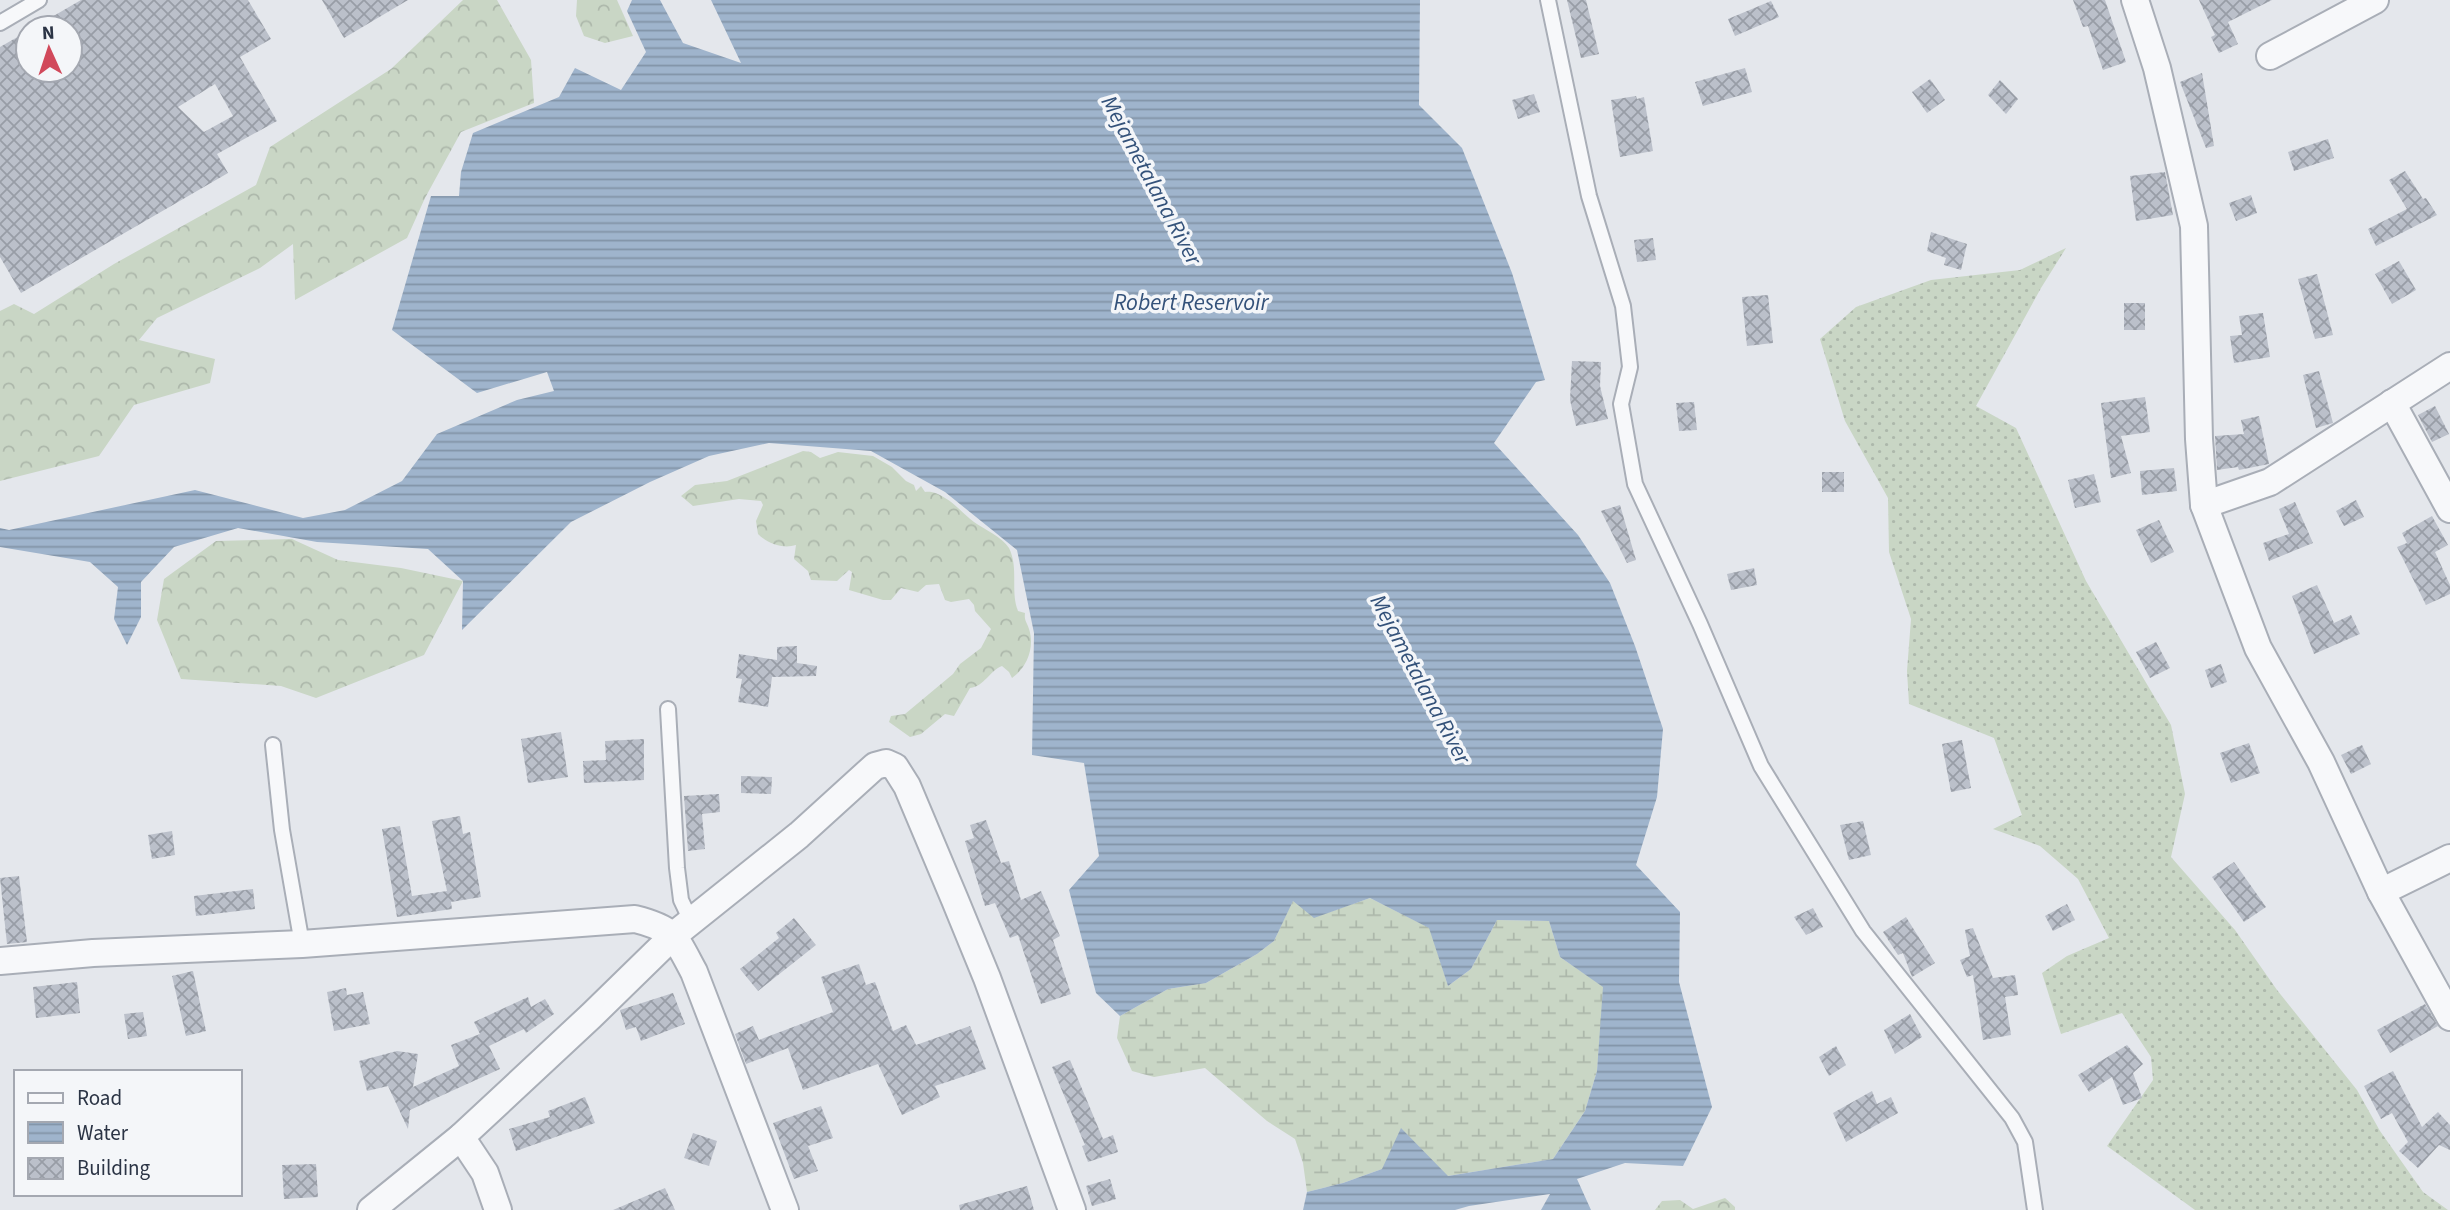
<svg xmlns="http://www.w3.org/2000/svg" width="2450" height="1210" viewBox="0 0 2450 1210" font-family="'Source Sans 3',sans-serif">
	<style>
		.grass { fill: url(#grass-dots) }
		.forest { fill: url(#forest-crowns) }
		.wetland { fill: url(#wetland-marsh) }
		.water { fill: url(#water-rules) }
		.building { fill: url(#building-cross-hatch); fill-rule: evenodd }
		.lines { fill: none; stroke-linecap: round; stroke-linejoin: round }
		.lane-casing { stroke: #a9aeb7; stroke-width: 18 }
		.street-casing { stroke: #a9aeb7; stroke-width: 30 }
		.lane { stroke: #f7f8fa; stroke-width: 14 }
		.street { stroke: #f7f8fa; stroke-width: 26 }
		.labels { text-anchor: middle; stroke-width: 7; stroke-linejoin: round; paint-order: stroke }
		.water-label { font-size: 23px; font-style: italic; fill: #34527a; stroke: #f4f6f9 }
	</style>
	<defs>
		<pattern id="grass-dots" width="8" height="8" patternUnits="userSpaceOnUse" patternTransform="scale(1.75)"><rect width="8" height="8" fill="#c9d6c5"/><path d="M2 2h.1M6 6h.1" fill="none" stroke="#adb8ab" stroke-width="1.8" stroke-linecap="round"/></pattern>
		<pattern id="forest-crowns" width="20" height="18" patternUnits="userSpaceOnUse" patternTransform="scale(1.75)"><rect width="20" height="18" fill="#c9d6c5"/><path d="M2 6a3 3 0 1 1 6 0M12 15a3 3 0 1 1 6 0" fill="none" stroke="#adb8ab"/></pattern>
		<pattern id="wetland-marsh" width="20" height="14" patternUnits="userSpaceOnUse" patternTransform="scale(1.75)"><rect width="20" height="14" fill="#c9d6c5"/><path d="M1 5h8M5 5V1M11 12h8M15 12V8" fill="none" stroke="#adb8ab"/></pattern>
		<pattern id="water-rules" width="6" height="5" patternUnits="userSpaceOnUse" patternTransform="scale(1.75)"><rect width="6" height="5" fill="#9fb4cc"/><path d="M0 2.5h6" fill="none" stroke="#8293a7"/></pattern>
		<pattern id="building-cross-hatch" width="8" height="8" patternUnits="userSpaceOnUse" patternTransform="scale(1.75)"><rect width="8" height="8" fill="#bbc0ca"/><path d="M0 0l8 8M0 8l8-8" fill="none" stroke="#989da6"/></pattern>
	</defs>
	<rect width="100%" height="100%" fill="#e4e7ec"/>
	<path class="grass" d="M2066 248 2041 288 1976 406 2016 428 2086 581 2171 725 2185 794 2171 857 2235 930 2277 990 2357 1090 2380 1131 2423 1192 2448 1210H2195L2107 1146 2153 1080 2151 1057 2122 1013 2061 1034 2042 973 2067 956 2109 938 2078 879 2040 846 1993 829 2022 815 1994 738 1909 704 1907 671 1911 619 1889 552 1888 498 1845 421 1820 339 1856 307 1931 280 2020 270Z"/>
	<g class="forest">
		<path d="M463 0H497L531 60 534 103 461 132 425 198 407 238 295 300 293 244 260 268 157 318 139 340 215 359 210 383 134 405 99 456 0 481V311L14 304 34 314 114 264 256 185 270 147 391 69Z"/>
		<path d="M577 0H617L633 36 605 43 584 36 576 16Z"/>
		<path d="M803 451 811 452 820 458 838 452 873 456 892 467 906 481 914 485 916 491 921 486 925 492C932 491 939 494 945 498 956 504 964 515 974 522 984 529 1002 537 1009 548 1019 568 1010 591 1018 611L1025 613C1024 621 1027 622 1029 629 1035 647 1027 668 1012 678L1009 672 1002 666C989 671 985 686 970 688L954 716 945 714 921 734 910 737 889 722 891 716 905 714 953 674 960 664 981 648 991 629 975 611 974 605 969 599 951 602 945 600 939 584 926 585 918 592 901 588 891 600H883L849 590 852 572 849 570 837 581 811 580 808 571 794 559 796 545C783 549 768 544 758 534L756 521 763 505 761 501 739 499 693 506 681 496 695 485 727 481Z"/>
		<path d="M292 539 338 560 401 568 463 581 424 655 316 698 281 686 181 679 157 620 164 579 216 541Z"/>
		<path d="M1725 1198 1735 1207V1210H1655L1662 1201 1680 1200 1693 1209Z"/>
	</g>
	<path class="wetland" d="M1370 898 1430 928 1448 986 1471 969 1497 920 1549 921 1560 957 1604 987 1597 1071 1585 1111 1553 1159 1448 1176 1382 1169 1343 1183 1307 1192 1303 1163 1295 1139 1267 1121 1205 1068 1154 1077 1132 1071 1117 1038 1120 1016 1168 989 1206 983 1257 954 1274 941 1293 900 1315 917Z"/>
	<path class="water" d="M632 0H660L683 43 741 63 711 0H1420L1419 105 1462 148 1512 273 1545 380 1536 382 1494 443 1578 535 1610 583 1635 646 1663 729 1657 797 1636 865 1680 912 1679 982 1712 1107 1683 1166 1625 1163 1577 1179 1591 1210H1541L1550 1194 1469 1206 1455 1210H1303L1307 1192 1343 1183 1382 1169 1401 1128 1448 1176 1553 1159 1585 1111 1597 1071 1603 987 1560 957 1549 921 1497 920 1471 969 1448 986 1429 928 1370 898 1314 918 1293 901 1274 941 1257 954 1206 983 1168 989 1120 1016 1096 993 1069 890 1099 856 1084 763 1032 755 1034 633 1017 550 945 492 871 451 769 443 709 456 650 482 571 522 462 630 463 581 428 549 317 542 238 528 174 547 141 582V617L127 645 114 619 118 587 90 562 0 547V528L9 530 195 490 303 518 345 510 402 481 437 434 517 400 554 391 547 372 477 393 392 330 431 196H459L461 172 473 133 559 97 575 68 621 90 646 52 627 11Z"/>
	<g class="building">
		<path d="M81 0H248L271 39 240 57 277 121 217 154 228 173 21 293 0 257V47L28 31V70H70V28H33ZM215 84 233 116 204 132 178 107Z"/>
		<path d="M322 0H408L344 38Z"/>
		<path d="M1567 0H1586L1599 54 1581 58Z"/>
		<path d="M2073 0H2105L2126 62 2103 70 2088 26 2083 27Z"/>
		<path d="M2199 0H2272L2228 22 2238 44 2219 53 2211 37 2215 35Z"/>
		<path d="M1771 1 1779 17 1735 36 1728 19Z"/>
		<path d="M1745 68 1752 92 1703 106 1695 82Z"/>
		<path d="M2202 73 2214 146 2206 148 2180 82Z"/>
		<path d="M1930 79 1945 100 1927 113 1912 92Z"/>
		<path d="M2000 80 2018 99 2006 114 1988 95Z"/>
		<path d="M1534 94 1540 112 1518 119 1512 100Z"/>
		<path d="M1636 96 1637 99 1644 97 1653 151 1620 157 1611 100Z"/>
		<path d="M2328 139 2334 158 2294 171 2288 152Z"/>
		<path d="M2405 171 2423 199 2426 198 2437 215 2376 246 2368 229 2407 209 2389 180Z"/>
		<path d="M2165 172 2173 215 2136 221 2130 176Z"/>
		<path d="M2251 195 2257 213 2236 221 2229 203Z"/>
		<path d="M1931 232 1967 244 1961 270 1944 265 1946 258 1927 251Z"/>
		<path d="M1653 238 1656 260 1637 262 1634 240Z"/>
		<path d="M2399 261 2416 290 2392 304 2375 274Z"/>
		<path d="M2317 274 2333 335 2315 339 2298 279Z"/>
		<path d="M1768 295 1773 343 1747 346 1742 297Z"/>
		<rect x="2124" y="303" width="21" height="27"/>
		<path d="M2263 313 2270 357 2234 363 2230 336 2242 335 2239 316Z"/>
		<path d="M1572 361 1601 362 1600 386 1608 419 1576 426 1570 400Z"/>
		<path d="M2319 371 2333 423 2316 428 2303 375Z"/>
		<path d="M2145 397 2150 432 2121 436 2131 473 2111 478 2101 403Z"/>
		<path d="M1694 402 1697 430 1679 431 1676 403Z"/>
		<path d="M2435 406 2449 434 2432 442 2418 415Z"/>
		<path d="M2259 416 2269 464 2239 470 2238 467 2217 470 2215 436 2244 434 2241 420Z"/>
		<path d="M2174 468 2177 491 2142 495 2140 471Z"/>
		<rect x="1822" y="472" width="22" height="20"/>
		<path d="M2094 474 2101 502 2075 508 2068 480Z"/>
		<path d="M2356 500 2364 517 2344 526 2336 511Z"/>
		<path d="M2295 502 2313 543 2269 561 2263 543 2289 534 2279 509Z"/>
		<path d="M1620 505 1636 560 1627 563 1601 511Z"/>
		<path d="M2432 516 2448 545 2435 552 2450 585V594L2426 605 2397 547 2407 543 2402 533Z"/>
		<path d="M2159 520 2174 552 2151 563 2136 530Z"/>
		<path d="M1754 568 1757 585 1731 590 1727 574Z"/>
		<path d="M2317 585 2334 623 2351 615 2360 634 2314 654 2292 596Z"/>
		<path d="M2156 642 2170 668 2150 678 2136 652Z"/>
		<path d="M797 646V663L817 666 816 676 772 677 768 707 738 702 742 679 736 678 739 654 777 660V647Z"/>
		<path d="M2221 664 2227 682 2211 688 2205 670Z"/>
		<path d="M561 732 568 777 528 783 521 739Z"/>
		<path d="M644 739V780L584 783 583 761 606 760 605 741Z"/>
		<path d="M1962 740 1971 788 1951 792 1942 744Z"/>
		<path d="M2249 743 2260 773 2231 783 2220 753Z"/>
		<path d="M2362 745 2371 764 2351 774 2341 755Z"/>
		<path d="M741 776 772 777 771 794 741 793Z"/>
		<path d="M719 794 720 812 702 814 705 849 688 851 684 796Z"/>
		<path d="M460 816 463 834 470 832 481 897 451 902 452 909 397 917 382 829 400 826 412 896 447 891 432 821Z"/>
		<path d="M986 820 1001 863 1009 861 1021 900 1041 891 1060 936 1053 940 1071 994 1041 1004 1018 935 1010 938 995 903 985 906 965 841 974 838 970 825Z"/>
		<path d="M1863 821 1871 855 1849 860 1840 825Z"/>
		<path d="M172 831 175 855 152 859 148 835Z"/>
		<path d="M2234 862 2266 907 2244 922 2212 877Z"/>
		<path d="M19 876 27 942 7 944 0 878Z"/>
		<path d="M253 889 255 909 196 916 194 896Z"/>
		<path d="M2067 904 2075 920 2053 931 2045 916Z"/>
		<path d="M1813 908 1823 927 1806 935 1794 917Z"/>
		<path d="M1906 917 1935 963 1912 977 1903 953 1898 955 1883 932Z"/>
		<path d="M794 918 816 945 758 991 740 969 779 938 776 933Z"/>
		<path d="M1973 928 1993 978 2015 975 2018 995 2005 997 2011 1035 1983 1040 1973 975 1967 977 1960 960 1970 956 1965 930Z"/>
		<path d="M859 964 866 985 875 982 893 1031 906 1025 916 1045 970 1026 986 1069 935 1086 940 1097 902 1115 878 1064 803 1090 788 1048 746 1064 735 1034 753 1026 759 1040 833 1012 821 977Z"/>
		<path d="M193 971 206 1031 186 1036 172 976Z"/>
		<path d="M77 982 80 1013 36 1018 33 987Z"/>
		<path d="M346 988 347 995 363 992 370 1024 334 1031 327 992Z"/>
		<path d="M673 993 685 1024 641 1041 636 1027 626 1030 620 1010Z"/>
		<path d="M528 997 531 1007 545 999 554 1014 526 1033 524 1029 489 1046 500 1069 410 1110 408 1129 388 1086 367 1091 359 1061 397 1051 418 1054 413 1087 459 1066 451 1045 480 1034 474 1022Z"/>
		<path d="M2425 1004 2438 1026 2390 1053 2377 1030Z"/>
		<path d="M143 1012 147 1036 128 1039 124 1014Z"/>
		<path d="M1910 1014 1922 1037 1895 1054 1884 1030Z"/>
		<path d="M2127 1045 2143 1064 2133 1073 2142 1098 2123 1105 2112 1077 2089 1092 2078 1075Z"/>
		<path d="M1836 1046 1846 1065 1829 1076 1819 1057Z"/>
		<path d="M1070 1060 1103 1139 1113 1135 1118 1152 1088 1162 1082 1146 1085 1145 1052 1067Z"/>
		<path d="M2393 1071 2422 1127 2438 1112 2450 1125V1150L2439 1145 2418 1168 2399 1151 2408 1142 2392 1113 2381 1119 2364 1086Z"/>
		<path d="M1872 1091 1877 1104 1891 1097 1898 1113 1846 1142 1833 1113Z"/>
		<path d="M585 1097 595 1123 516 1151 509 1129 550 1117 548 1111Z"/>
		<path d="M821 1106 833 1138 808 1146 818 1171 794 1179 773 1123Z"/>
		<path d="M693 1133 717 1141 709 1166 684 1158Z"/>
		<path d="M316 1164 318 1197 284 1199 282 1165Z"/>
		<path d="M1110 1179 1116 1199 1092 1206 1086 1186Z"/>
		<path d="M1027 1186 1034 1210H960L959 1205Z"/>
		<path d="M665 1188 675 1210H613Z"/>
	</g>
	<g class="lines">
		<defs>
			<g id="lane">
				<path d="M1548 0 1589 196 1623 306 1630 367 1621 404 1635 484 1700 624 1761 766 1863 931 2012 1118 2025 1142 2035 1210"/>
				<path d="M0 23 39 0"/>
				<path d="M668 709 677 868 681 900 691 921"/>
				<path d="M273 745 282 830 302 944"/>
			</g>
			<g id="street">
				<path d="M2135 0 2157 68 2194 226 2199 439 2204 505 2258 648 2321 762 2381 892 2450 1017"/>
				<path d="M2270 56 2375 0"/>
				<path d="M2392 403 2450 509"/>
				<path d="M2204 505 2270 482 2450 366"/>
				<path d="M2381 892 2450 858"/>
				<path d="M0 961 93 953 302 944 635 919C675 929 675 937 694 972L785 1210"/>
				<path d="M461 1137 485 1173 498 1210"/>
				<path d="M371 1210 461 1137 591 1016 674 935 799 835 875 766 886 763 895 767 907 786 955 900 987 978 1072 1210"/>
			</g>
		</defs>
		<use href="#lane" class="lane-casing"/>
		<use href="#street" class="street-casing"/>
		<use href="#lane" class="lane"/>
		<use href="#street" class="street"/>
	</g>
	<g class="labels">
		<g class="water-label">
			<text transform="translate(1152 180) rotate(62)" y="8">Mejametalana River</text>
			<text x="1191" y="310">Robert Reservoir</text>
			<text transform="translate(1421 679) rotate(62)" y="8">Mejametalana River</text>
		</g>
	</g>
	<rect x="14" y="1070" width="228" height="126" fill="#f4f6f9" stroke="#a4a8b1" stroke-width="2"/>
	<rect x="28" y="1093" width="35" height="10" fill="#f7f8fa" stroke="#a4a8b1" stroke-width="2"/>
	<text x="77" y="1105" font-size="21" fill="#2b3445">Road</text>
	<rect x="28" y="1122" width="35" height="21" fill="url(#water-rules)" stroke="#a4a8b1" stroke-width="2"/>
	<text x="77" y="1140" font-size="21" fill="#2b3445">Water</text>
	<rect x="28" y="1158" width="35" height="21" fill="url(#building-cross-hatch)" stroke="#a4a8b1" stroke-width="2"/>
	<text x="77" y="1175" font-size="21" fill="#2b3445">Building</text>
	<g transform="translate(49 49) rotate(357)"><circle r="33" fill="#f4f6f9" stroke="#a4a8b1" stroke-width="2"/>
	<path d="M0-5L12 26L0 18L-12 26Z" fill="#d1495b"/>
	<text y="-10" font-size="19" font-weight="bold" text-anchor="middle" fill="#2b3445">N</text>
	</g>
</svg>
